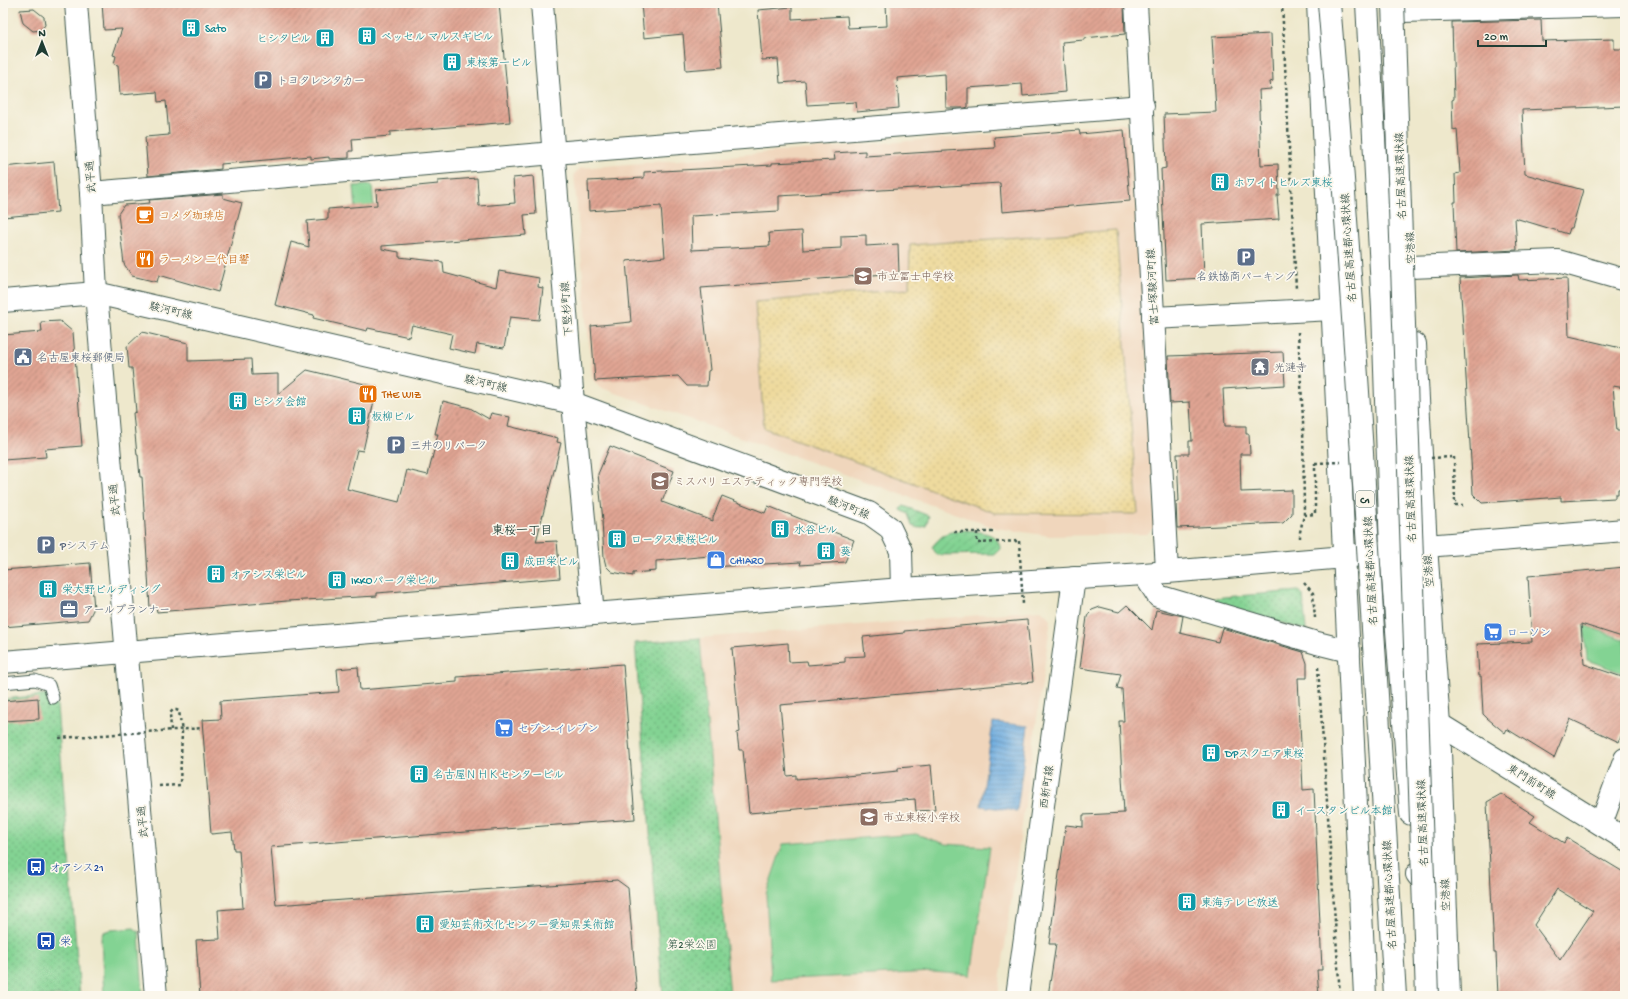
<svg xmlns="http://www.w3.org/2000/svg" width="1628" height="999" viewBox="0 0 1628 999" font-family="'Gochi Hand','Klee One',sans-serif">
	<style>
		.built { fill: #f0d6bc }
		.grass { fill: #83d393; stroke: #518864 }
		.sand { fill: url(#sand-dots); stroke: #868c69 }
		.park { fill: url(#park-dots); stroke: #518864 }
		.garden { fill: url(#garden-furrows); stroke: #518864 }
		.water { fill: url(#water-rules); stroke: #467489 }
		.building { fill: url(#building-hatch); fill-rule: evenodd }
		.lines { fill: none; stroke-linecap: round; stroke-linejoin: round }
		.service-casing { stroke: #3e574b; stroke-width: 13 }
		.minor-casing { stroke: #3e574b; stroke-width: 24 }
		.tertiary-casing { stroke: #3e574b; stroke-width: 24 }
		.primary-casing { stroke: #3e574b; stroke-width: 24 }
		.motorway-casing { stroke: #3e574b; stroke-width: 24 }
		.path { stroke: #3e574b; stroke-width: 2.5; stroke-dasharray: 3 3; stroke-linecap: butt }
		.service { stroke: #fff; stroke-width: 11 }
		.minor { stroke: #fff; stroke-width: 22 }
		.tertiary { stroke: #fff; stroke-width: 22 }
		.primary { stroke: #fff; stroke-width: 22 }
		.motorway { stroke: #fff; stroke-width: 22 }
		.motorway-bridge-casing { stroke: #3e574b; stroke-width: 24; stroke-linecap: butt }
		.path-bridge { stroke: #3e574b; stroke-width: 2.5; stroke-dasharray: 3 3; stroke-linecap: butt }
		.motorway-bridge { stroke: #fff; stroke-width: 22 }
		.labels { text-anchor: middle; stroke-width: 3.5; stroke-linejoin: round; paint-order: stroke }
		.shield { fill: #fbf7ec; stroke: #61756b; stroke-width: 1 }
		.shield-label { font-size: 10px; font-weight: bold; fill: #1f3d34 }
		.culture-label { font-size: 11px; fill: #0d838f; stroke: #fbf7ec; text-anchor: start }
		.service-label { font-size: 11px; fill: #4e5e75; stroke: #fbf7ec; text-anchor: start }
		.street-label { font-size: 11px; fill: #1f3d34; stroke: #fbf7ec }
		.food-label { font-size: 11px; fill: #c56008; stroke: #fbf7ec; text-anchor: start }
		.education-label { font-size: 11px; fill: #785e54; stroke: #fbf7ec; text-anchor: start }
		.worship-label { font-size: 11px; fill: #5b616d; stroke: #fbf7ec; text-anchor: start }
		.shop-label { font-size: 11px; fill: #366cbe; stroke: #fbf7ec; text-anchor: start }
		.transit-label { font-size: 11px; fill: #164399; stroke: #fbf7ec; text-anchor: start }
		.park-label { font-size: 11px; fill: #335b47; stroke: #fbf7ec }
		.neighbourhood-label { font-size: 12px; font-weight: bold; fill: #1f3d34; stroke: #fbf7ec }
	</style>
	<defs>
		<pattern id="sand-dots" width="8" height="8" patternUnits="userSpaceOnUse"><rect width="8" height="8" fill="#eeda9e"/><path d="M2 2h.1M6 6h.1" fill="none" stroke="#ccbc89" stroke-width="1.8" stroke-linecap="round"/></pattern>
		<pattern id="park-dots" width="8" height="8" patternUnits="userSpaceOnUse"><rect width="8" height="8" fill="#83d393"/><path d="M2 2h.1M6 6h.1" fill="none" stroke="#6bac79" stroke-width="1.8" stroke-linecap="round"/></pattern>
		<pattern id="garden-furrows" width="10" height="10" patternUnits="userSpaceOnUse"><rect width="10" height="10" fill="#83d393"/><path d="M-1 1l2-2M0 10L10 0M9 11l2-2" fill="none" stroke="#6bac79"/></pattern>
		<pattern id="water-rules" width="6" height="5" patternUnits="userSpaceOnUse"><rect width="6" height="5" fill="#6caade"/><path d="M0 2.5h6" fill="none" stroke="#588cb5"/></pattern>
		<pattern id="building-hatch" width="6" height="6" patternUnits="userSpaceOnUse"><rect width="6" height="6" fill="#e0a493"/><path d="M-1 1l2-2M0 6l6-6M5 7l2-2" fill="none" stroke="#b58779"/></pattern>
	</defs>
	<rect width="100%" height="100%" fill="#fbf7ec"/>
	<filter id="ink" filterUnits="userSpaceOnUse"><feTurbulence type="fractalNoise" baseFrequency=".025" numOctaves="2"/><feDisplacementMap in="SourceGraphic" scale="8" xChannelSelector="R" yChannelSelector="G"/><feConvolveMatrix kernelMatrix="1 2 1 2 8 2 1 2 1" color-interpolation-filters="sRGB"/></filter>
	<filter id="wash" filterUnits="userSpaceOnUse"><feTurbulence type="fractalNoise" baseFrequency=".012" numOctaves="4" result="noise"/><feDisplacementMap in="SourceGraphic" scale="16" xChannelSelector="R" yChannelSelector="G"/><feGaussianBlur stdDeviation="0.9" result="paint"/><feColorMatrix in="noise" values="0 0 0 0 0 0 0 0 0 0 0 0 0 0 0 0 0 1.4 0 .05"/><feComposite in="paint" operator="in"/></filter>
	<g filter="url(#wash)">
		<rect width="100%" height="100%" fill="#eee8cc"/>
		<g class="built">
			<path d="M1125 123 1136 133 1156 526 1147 534 1050 536 996 528 599 387 592 378 574 174 581 168Z"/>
			<path d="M1041 610 1051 619 998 996H730L700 638Z"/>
		</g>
		<g class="grass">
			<path d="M372 185 377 245 359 247 354 186Z"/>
			<path d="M1584 625 1625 640V674L1587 660Z"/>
			<path d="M916 834 946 844 990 847 971 975 933 972 771 980 766 894 783 844Z"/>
			<path d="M134 928 139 932 143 996H104L101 937 103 932 111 930Z"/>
		</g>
		<path class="sand" d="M1116 230 1138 514 995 513 764 428 755 302 909 289 910 245Z"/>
		<g class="park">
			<path d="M1298 591 1303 595 1306 630 1200 599Z"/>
			<path d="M700 638 730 996H663L635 643Z"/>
			<path d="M56 694 80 996H3V699Z"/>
		</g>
		<g class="garden">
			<path d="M904 506 929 516 926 526 919 528 912 526 908 514 901 510V507Z"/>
			<path d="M967 530C981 532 1000 533 1000 549L995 554 937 555 932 547C943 532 951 531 967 530Z"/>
		</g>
		<path class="water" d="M993 722 1028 726 1017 811 981 806Z"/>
		<g id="blocks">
			<g class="building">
				<path d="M102 3H499L510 122 390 132V136L352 139 353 151H349V158L329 159V157L311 159V156L221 164V169L148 176 145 137 169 135 166 101 158 102 157 92 120 95 118 65 114 64 116 56 113 55 122 29 104 30Z"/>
				<path d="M641 3H717L723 67 686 70 683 34 644 38Z"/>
				<path d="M886 3H1124L1125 34 1084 38V40L1062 42 1066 92 1023 96 1022 84 968 88V107L965 108H946L945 74 897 78 899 108 857 112 856 102 807 105 805 81 780 83 778 59 762 60 758 10 792 7V19L847 16 848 28 887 26Z"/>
				<path d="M34 9 44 17 45 25 41 30 33 31 23 23 20 10Z"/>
				<path d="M1541 20 1542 41 1614 39V49H1625V106L1522 110 1525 174 1583 190 1572 228H1570L1568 234 1515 218 1517 250 1456 253 1454 202H1456L1455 174 1460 173 1457 129 1453 130 1452 100 1454 99 1452 22Z"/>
				<path d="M1271 34 1273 81 1270 82 1271 89 1259 90 1260 110H1259L1261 165 1278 164 1279 195H1277L1279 219 1202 224 1204 278 1166 280 1161 169 1166 168 1164 114 1216 112 1212 37Z"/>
				<path d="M1079 130 1080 134 1124 130 1130 201 1002 212 1000 183 779 196V211L691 216 692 250 770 246 769 233 802 231 803 250 841 248V236L866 235V246L898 244 899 273 701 288 710 370 708 371 707 386H687L678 376 595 381 591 326 631 322 626 261 665 257 661 206 589 211 588 181 644 178V172L772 165V163L835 160 834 153 865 151V156L995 148 994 137Z"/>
				<path d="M54 162 58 212 3 217V167Z"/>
				<path d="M533 176 536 214 524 215 526 235 382 246V249L399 252V257L443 262 444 273 496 287 499 271 539 278 538 287 543 288 539 320 510 317 504 348 477 344 475 354 449 348 452 334 412 325 409 337 368 328 367 331 313 318 314 315 275 305 291 242 309 247 307 221 328 219V209L377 205 376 190 438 184V181L477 178 479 206 515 203 513 178Z"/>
				<path d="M223 194V198L242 203 218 292 159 275 157 282 132 276 124 264 118 214 124 205 150 203 149 200Z"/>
				<path d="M1518 275 1519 280 1567 278 1569 336 1625 349V388L1613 386 1617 431H1625V488L1618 489V494H1615V498L1561 501V497L1482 503 1473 494 1460 278Z"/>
				<path d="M60 321 73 332 82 446 45 449 46 457 3 460V335L42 332 41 322Z"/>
				<path d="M142 332 188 343V361L251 359 252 375 278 374V394L307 370 377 387 363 451 357 450 347 489 399 502 407 470 428 475 438 434H435L443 401 470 408 489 419 491 413 510 417 508 426 558 438 557 442 561 443 536 542 557 541 560 578 377 593V596L287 601 157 612 156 607 150 608 142 477H140L138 455H137L133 413 136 412 132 368H129L127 346Z"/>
				<path d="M1283 352 1285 385 1223 389 1225 426H1246V434H1249L1250 454H1240L1241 492 1292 490V514L1283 523 1177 528 1176 502H1179L1177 454H1189V441H1192L1190 402 1170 403 1168 356Z"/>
				<path d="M610 446 674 471 662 502 713 521V517L722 496 765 513 768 506 854 540 845 562 800 565 801 562 709 567V556L656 561V571L633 573V576L612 572 606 566 604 558 602 520H603L598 474Z"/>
				<path d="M90 563 94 608 88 620 3 627V570Z"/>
				<path d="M1625 567V638L1581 624 1584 664 1625 678V726L1619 742 1570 719 1554 758 1507 729 1505 733 1487 718 1483 714 1481 676H1479L1477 644 1532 642 1528 576Z"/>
				<path d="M1127 605 1152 630 1156 610 1183 616 1180 633 1218 642 1222 628 1303 652 1307 663V678H1298L1303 790 1314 789 1322 970H1317L1319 996H1048L1056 944H1049L1066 825 1083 827V815L1124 813 1119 721H1124L1122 689 1117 688 1121 674 1080 668 1087 617 1089 613 1092 610 1100 607 1119 612Z"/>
				<path d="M1027 620 1033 682 780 705 787 776 796 775V779L846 775V776L898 771V768L931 765 935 810 916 811 915 799 749 813 743 750H739L737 733 740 732 732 648 788 643 789 662 807 661 808 665 845 662V657L865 656 863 637 904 633V631Z"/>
				<path d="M623 664 635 819 271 847 276 905 617 880 628 888 637 996H200L196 940 220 939 218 910 243 908 239 850H234L232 832 211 834 202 720 221 719 220 701 339 692 337 669 358 667 360 690 457 682V677Z"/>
				<path d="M38 698 39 719 3 721V701Z"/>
				<path d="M1501 794 1535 816 1530 822 1564 843 1567 838 1625 873V984L1617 996H1498L1496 953H1494L1487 802ZM1557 889 1593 911 1560 960 1534 925Z"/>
			</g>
		</g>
	</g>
	<g filter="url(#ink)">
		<use href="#blocks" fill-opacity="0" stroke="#3e574b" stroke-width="1"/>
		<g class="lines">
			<defs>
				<path id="service" d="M3 683 35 680 49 685 53 698"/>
				<g id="minor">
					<path d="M76 3 91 193 96 293 156 996"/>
					<path d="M542 3 573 403 593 614"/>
					<path d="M1136 3 1167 571"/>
					<path d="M1402 11 1625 5"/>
					<path d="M91 193 554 153 1143 106"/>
					<path d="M1411 267 1558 261 1625 280"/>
					<path d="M3 301 96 293 573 403 869 513 890 528 901 551 902 589"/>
					<path d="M1153 318 1333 309"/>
					<path d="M1144 574 1158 596 1317 643 1349 651"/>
					<path d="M1439 724 1625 839"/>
					<path d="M1601 824 1625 759"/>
					<path d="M1017 996 1074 578"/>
				</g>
				<path id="tertiary" d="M3 662 902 589 1144 574 1345 557 1426 546 1625 530"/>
				<g id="primary">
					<path d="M1318 3 1365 996"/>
					<path d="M1415 344 1426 546 1439 724 1449 996"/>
				</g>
				<g id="motorway">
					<path d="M1367 3 1383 309 1391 552 1411 814"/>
					<path d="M1417 874 1446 913"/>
				</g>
			</defs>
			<use href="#service" class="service-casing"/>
			<use href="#minor" class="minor-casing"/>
			<use href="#tertiary" class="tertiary-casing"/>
			<use href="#primary" class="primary-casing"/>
			<use href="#motorway" class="motorway-casing"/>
			<g class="path">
				<path d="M1282 3 1296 289"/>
				<path d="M1298 332 1303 419 1304 515 1300 532V538"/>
				<path d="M1454 457 1455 505H1463"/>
				<path d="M1304 515 1315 514V463"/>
				<path d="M954 532H993"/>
				<path d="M977 532V543L1019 541"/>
				<path d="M1304 583 1313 593 1315 618"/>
				<path d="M1318 667 1340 996"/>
				<path d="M159 786 180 785 182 732 179 711 176 710H173L170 713 171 730"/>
			</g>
			<use href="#service" class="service"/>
			<use href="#minor" class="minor"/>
			<use href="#tertiary" class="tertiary"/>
			<use href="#primary" class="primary"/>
			<use href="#motorway" class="motorway"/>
			<defs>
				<g id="motorway-bridge">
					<path d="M1329 3C1357 334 1375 665 1395 996"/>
					<path d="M1393 3 1427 996"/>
				</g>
			</defs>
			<use href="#motorway-bridge" class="motorway-bridge-casing"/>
			<g class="path-bridge">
				<path d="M1431 458 1454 457"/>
				<path d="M1315 463 1341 462"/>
				<path d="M1019 541 1023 604"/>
				<path d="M59 738 203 728"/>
			</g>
			<use href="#motorway-bridge" class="motorway-bridge"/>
		</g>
	</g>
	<defs>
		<symbol id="building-square" viewBox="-11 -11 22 22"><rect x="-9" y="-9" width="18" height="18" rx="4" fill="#0f9aa8" stroke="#fbf7ec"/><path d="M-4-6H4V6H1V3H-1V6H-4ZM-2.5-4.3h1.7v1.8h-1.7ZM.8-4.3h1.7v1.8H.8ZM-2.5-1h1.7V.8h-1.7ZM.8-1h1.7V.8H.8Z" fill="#fff"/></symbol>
		<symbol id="parking-square" viewBox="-11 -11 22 22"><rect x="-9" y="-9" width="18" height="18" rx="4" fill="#5c6f8a" stroke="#fbf7ec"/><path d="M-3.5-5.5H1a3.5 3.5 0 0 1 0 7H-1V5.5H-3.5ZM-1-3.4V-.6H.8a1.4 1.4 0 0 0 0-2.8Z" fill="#fff"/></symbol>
		<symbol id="cafe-square" viewBox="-11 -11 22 22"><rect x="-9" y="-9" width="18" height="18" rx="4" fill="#e8710a" stroke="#fbf7ec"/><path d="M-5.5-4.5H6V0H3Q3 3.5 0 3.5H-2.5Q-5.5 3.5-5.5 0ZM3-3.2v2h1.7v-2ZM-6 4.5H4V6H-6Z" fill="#fff"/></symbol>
		<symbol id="restaurant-square" viewBox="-11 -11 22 22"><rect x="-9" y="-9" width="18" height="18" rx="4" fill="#e8710a" stroke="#fbf7ec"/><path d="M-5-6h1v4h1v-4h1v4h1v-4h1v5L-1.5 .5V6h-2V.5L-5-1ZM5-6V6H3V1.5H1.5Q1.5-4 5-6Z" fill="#fff"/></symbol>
		<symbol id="school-square" viewBox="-11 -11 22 22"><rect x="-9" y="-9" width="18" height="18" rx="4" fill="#8d6e63" stroke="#fbf7ec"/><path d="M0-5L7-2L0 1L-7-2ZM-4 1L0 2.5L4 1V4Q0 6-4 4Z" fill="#fff"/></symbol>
		<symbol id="civic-square" viewBox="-11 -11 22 22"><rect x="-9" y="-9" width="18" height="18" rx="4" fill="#5c6f8a" stroke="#fbf7ec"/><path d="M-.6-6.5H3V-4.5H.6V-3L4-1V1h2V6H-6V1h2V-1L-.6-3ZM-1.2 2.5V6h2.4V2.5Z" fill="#fff"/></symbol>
		<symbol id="temple-square" viewBox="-11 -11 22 22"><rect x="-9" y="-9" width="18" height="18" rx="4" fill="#6b7280" stroke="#fbf7ec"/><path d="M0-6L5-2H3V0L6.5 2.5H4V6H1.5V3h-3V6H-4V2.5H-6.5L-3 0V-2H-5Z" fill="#fff"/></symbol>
		<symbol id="university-square" viewBox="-11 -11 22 22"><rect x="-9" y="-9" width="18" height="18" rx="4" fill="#8d6e63" stroke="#fbf7ec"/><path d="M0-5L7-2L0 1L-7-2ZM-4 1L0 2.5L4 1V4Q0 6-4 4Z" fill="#fff"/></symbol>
		<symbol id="shop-square" viewBox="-11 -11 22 22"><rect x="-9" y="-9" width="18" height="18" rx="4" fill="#3f7fe0" stroke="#fbf7ec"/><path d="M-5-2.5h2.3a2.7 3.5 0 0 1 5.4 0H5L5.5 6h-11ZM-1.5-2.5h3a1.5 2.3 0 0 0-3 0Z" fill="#fff"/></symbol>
		<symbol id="office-square" viewBox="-11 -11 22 22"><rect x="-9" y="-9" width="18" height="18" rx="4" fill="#5c6f8a" stroke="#fbf7ec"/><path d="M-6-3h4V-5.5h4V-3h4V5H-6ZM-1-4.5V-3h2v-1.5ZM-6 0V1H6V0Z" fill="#fff"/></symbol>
		<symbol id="supermarket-square" viewBox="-11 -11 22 22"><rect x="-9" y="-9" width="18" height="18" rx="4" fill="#3f7fe0" stroke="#fbf7ec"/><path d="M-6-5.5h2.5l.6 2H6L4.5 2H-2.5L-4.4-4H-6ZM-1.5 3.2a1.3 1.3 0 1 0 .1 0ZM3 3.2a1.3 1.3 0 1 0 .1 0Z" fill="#fff"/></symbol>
		<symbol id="bus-square" viewBox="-11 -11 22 22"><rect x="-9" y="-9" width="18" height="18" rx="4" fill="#1a4fb4" stroke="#fbf7ec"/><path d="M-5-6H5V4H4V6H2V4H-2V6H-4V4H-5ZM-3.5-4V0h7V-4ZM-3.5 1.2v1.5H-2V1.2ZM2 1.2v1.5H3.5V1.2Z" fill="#fff"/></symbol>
	</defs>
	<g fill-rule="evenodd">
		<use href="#building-square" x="180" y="17" width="22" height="22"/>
		<use href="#building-square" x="356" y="25" width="22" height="22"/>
		<use href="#building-square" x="314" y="27" width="22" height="22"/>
		<use href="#building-square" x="441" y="51" width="22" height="22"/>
		<use href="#parking-square" x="252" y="69" width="22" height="22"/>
		<use href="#building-square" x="1209" y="171" width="22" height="22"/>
		<use href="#cafe-square" x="134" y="204" width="22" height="22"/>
		<use href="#parking-square" x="1235" y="246" width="22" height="22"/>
		<use href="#restaurant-square" x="134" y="248" width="22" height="22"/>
		<use href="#school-square" x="852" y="265" width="22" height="22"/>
		<use href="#civic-square" x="12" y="346" width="22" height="22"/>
		<use href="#temple-square" x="1249" y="356" width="22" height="22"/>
		<use href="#restaurant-square" x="357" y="383" width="22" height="22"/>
		<use href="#building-square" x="227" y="390" width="22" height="22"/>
		<use href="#building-square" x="346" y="405" width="22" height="22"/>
		<use href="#parking-square" x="385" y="434" width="22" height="22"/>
		<use href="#university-square" x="649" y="470" width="22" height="22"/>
		<use href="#building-square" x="769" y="518" width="22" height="22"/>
		<use href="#building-square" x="606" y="528" width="22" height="22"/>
		<use href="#parking-square" x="35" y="534" width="22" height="22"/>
		<use href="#building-square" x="815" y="540" width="22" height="22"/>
		<use href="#shop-square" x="705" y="549" width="22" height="22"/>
		<use href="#building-square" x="499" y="550" width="22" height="22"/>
		<use href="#building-square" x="205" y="563" width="22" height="22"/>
		<use href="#building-square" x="326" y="569" width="22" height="22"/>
		<use href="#building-square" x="37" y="578" width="22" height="22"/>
		<use href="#office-square" x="58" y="598" width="22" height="22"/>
		<use href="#supermarket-square" x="1482" y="621" width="22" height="22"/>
		<use href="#supermarket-square" x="493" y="717" width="22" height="22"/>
		<use href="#building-square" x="1200" y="742" width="22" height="22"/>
		<use href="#building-square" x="408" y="763" width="22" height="22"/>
		<use href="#building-square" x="1270" y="799" width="22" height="22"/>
		<use href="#school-square" x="858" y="806" width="22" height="22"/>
		<use href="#bus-square" x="25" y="856" width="22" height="22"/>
		<use href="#building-square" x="1176" y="891" width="22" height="22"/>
		<use href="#building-square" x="414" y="913" width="22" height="22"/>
		<use href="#bus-square" x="35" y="930" width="22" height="22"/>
	</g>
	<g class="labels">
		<rect class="shield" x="1356" y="491" width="18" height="16" rx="3"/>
		<g class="shield-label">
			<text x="1365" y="503">C1</text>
		</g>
		<g class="culture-label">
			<text x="205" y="32">Sato</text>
			<text x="381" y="40">ベッセル マルスギビル</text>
			<text x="311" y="42" text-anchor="end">ヒシタビル</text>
			<text x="466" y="66">東桜第一ビル</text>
			<text x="1234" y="186">ホワイトヒルズ東桜</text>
			<text x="252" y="405">ヒシタ会館</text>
			<text x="371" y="420">板柳ビル</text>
			<text x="794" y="533">水谷ビル</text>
			<text x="631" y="543">ロータス東桜ビル</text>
			<text x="840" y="555">葵</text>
			<text x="524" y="565">成田栄ビル</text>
			<text x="230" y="578">オアシス栄ビル</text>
			<text x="351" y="584">IKKOパーク栄ビル</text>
			<text x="62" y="593">栄大野ビルディング</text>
			<text x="1225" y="757">DPスクエア東桜</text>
			<text x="433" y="778">名古屋ＮＨＫセンタービル</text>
			<text x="1295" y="814">イースタンビル本館</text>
			<text x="1201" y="906">東海テレビ放送</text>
			<text x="439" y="928">愛知芸術文化センター愛知県美術館</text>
		</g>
		<g class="service-label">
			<text x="277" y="84">トヨタレンタカー</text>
			<text x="1246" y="280" text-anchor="middle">名鉄協商パーキング</text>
			<text x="37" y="361">名古屋東桜郵便局</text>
			<text x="410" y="449">三井のリパーク</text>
			<text x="60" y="549">Pシステム</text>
			<text x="83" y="613">アールプランナー</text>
		</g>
		<g class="street-label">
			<text transform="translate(1400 176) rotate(-92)" y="4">名古屋高速環状線</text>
			<text transform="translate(90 177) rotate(-94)" y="4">武平通</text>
			<text transform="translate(1348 248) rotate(-94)" y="4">名古屋高速都心環状線</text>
			<text transform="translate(1410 248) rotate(-92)" y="4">空港線</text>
			<text transform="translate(1152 287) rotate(-93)" y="4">富士塚駿河町線</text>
			<text transform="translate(566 309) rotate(-94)" y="4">下竪杉町線</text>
			<text transform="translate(171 310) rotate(13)" y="4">駿河町線</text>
			<text transform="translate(486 383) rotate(13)" y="4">駿河町線</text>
			<text transform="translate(1410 499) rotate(-92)" y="4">名古屋高速環状線</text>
			<text transform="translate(114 500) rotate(-95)" y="4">武平通</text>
			<text transform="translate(849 507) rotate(22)" y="4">駿河町線</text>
			<text transform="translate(1370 571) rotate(-93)" y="4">名古屋高速都心環状線</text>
			<text transform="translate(1428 571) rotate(-94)" y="4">空港線</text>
			<text transform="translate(1532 781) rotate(32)" y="4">東門前町線</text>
			<text transform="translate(1046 787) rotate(-82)" y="4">西新町線</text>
			<text transform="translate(142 822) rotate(-95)" y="4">武平通</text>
			<text transform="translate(1422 823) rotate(-92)" y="4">名古屋高速環状線</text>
			<text transform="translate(1389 895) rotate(-93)" y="4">名古屋高速都心環状線</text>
			<text transform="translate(1445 895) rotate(-92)" y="4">空港線</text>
		</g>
		<g class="food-label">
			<text x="159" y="219">コメダ珈琲店</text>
			<text x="159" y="263">ラーメン 二代目響</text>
			<text x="382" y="398">THE WIZ</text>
		</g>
		<g class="education-label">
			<text x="877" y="280">市立冨士中学校</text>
			<text x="674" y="485">ミスパリ エステティック専門学校</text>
			<text x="883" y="821">市立東桜小学校</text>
		</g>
		<g class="worship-label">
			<text x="1274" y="371">光漣寺</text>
		</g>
		<g class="shop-label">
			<text x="730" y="564">CHIARO</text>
			<text x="1507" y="636">ローソン</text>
			<text x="518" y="732">セブン-イレブン</text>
		</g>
		<g class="transit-label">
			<text x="50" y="871">オアシス21</text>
			<text x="60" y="945">栄</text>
		</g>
		<g class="park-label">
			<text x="692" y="948">第2栄公園</text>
		</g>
		<g class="neighbourhood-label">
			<text x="522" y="534">東桜一丁目</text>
		</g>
	</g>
	<rect width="1628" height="999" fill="none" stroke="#fbf7ec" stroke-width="16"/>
	<g transform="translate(42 42)" stroke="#fbf7ec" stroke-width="3" paint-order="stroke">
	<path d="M0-3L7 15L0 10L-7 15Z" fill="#1f3d34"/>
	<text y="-6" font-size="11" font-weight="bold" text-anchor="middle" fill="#1f3d34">N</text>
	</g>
	<path d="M1478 40v6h68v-6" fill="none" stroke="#1f3d34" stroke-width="2"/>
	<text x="1484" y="40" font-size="12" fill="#1f3d34" stroke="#fbf7ec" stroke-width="3" paint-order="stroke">20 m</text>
</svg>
